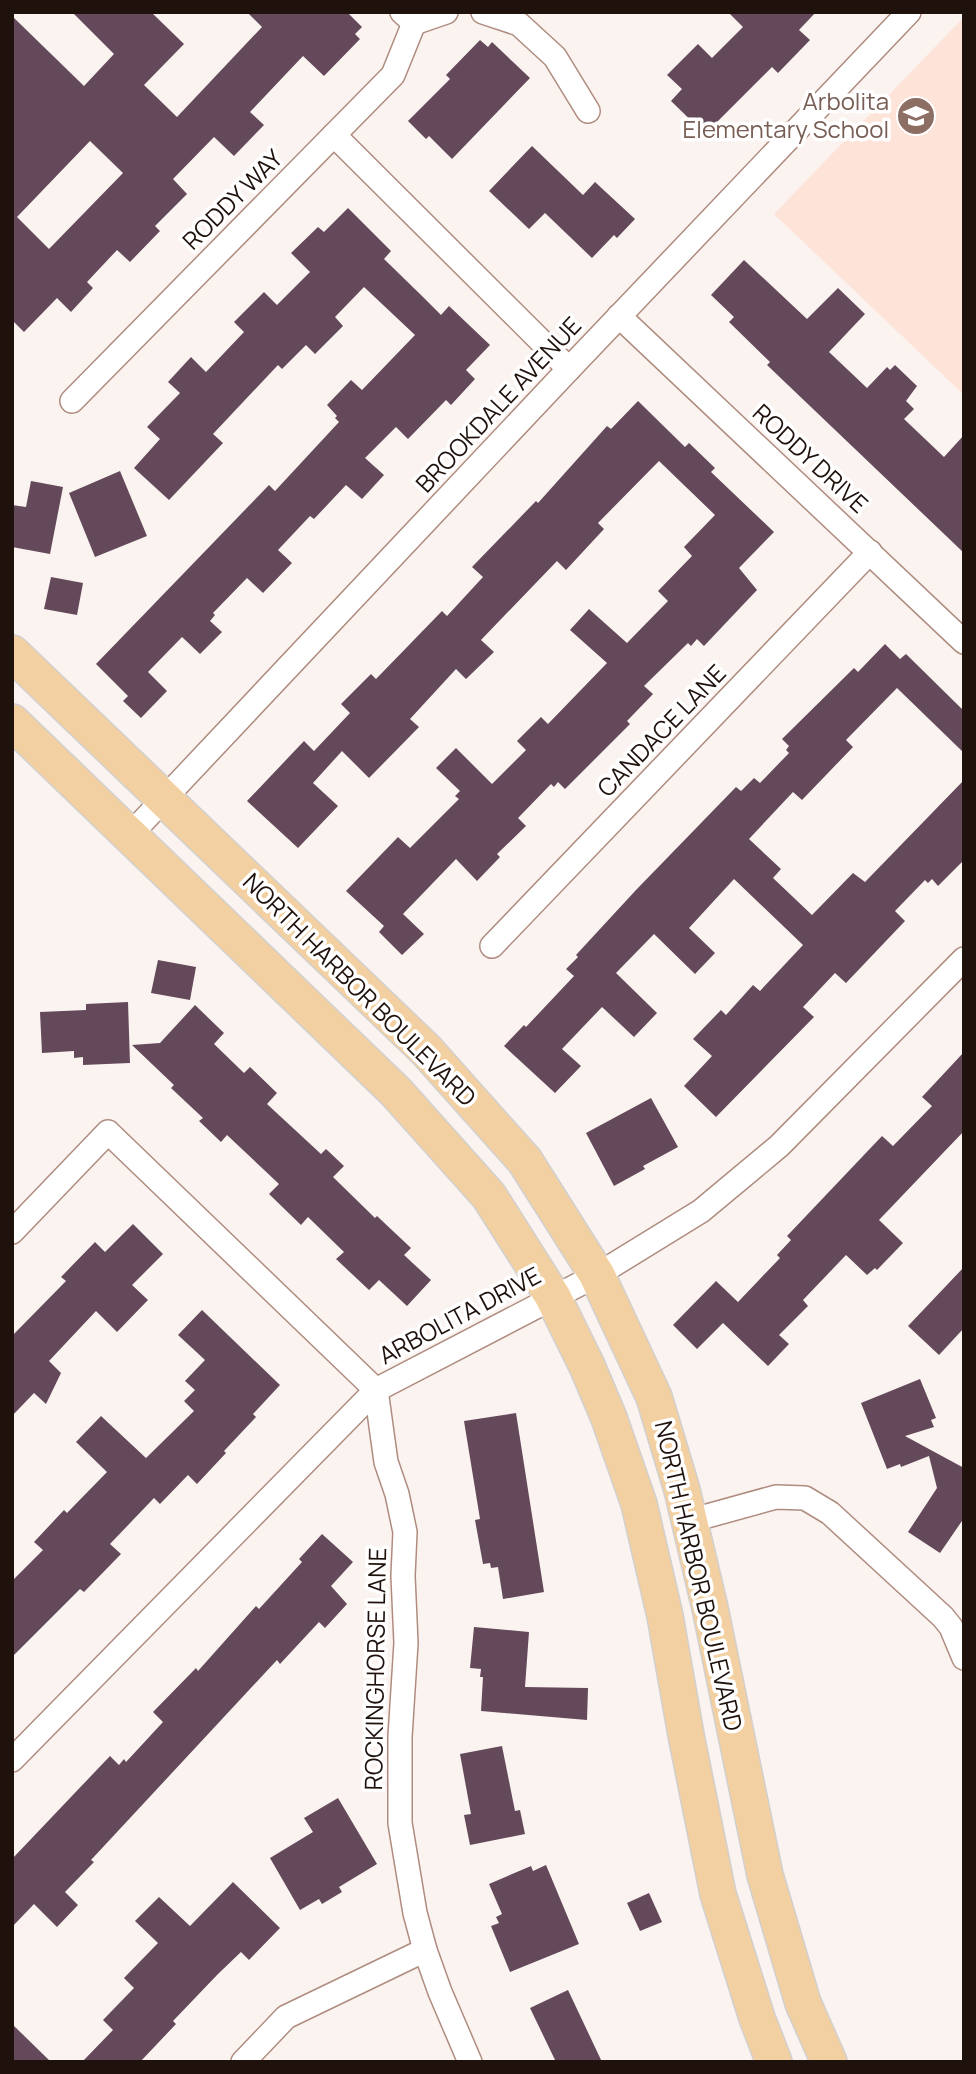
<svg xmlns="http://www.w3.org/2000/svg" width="976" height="2074" viewBox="0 0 976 2074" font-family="Manrope,sans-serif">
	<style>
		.built { fill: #fee3d8 }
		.building { fill: #64495b; fill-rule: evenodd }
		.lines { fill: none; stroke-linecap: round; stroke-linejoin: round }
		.street-casing { stroke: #af8c7f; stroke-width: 26 }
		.primary-casing { stroke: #d2d0cf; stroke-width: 38 }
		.street { stroke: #fff; stroke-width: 23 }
		.primary { stroke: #f3d0a1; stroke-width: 35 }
		.labels { text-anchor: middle; stroke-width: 7; stroke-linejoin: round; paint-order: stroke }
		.education-label { font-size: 24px; fill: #785e54; stroke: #fff; text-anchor: end }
		.street-label { font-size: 24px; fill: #1f120d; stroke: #fff }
	</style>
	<rect width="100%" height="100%" fill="#fbf3f0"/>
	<path class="built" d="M964 17V395L774 214Z"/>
	<g class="building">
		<path d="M72 12H151L184 44 144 85 177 117 262 27 247 12H347L362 27 355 34 360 39 324 76 303 56 250 112 264 125 234 156 214 137 173 179 187 194 155 226 160 231 130 262 117 250 87 282 93 288 71 312 57 298 24 332 12 320V16L84 86 114 54ZM90 141 123 173 49 249 17 217Z"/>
		<path d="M728 12H816L799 30 810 40 778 73 772 67 705 134 671 101 682 89 667 75 698 44 712 58 743 27Z"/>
		<path d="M480 40 488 47 492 42 530 78 452 159 429 136 426 139 408 121 450 79 446 75Z"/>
		<path d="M532 146 583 195 595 182 635 219 617 238 614 235 592 258 545 213 529 229 489 191Z"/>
		<path d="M348 208 391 251 384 259 421 295 441 315 449 306 490 345 466 370 475 379 451 405 446 400 408 439 396 427 365 458 384 475 362 499 346 485 314 519 310 516 278 550 292 563 263 593 247 578 213 613 215 615 210 621 222 632 200 654 182 637 148 672 167 691 141 718 123 701 128 696 96 664 269 485 275 491 339 422 335 418 337 416 327 405 351 380 362 390 415 335 364 287 335 317 343 326 315 354 306 345 282 369 278 365 213 434 223 443 169 500 134 468 160 439 147 427 180 393 168 382 191 357 206 372 244 332 234 322 264 292 277 305 310 272 291 253 318 227 324 232Z"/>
		<path d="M744 260 807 319 838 288 865 314 829 352 867 388 887 367 890 370 895 365 917 386 906 401 914 409 904 419 944 457 964 435V553L767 365 770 362 729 322 734 317 711 295Z"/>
		<path d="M638 401 685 447 689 443 715 468 711 472 774 532 739 568 757 590 704 646 697 639 691 646 688 643 644 686 653 694 627 721 630 724 565 789 558 782 554 787 551 784 518 818 526 826 497 854 500 857 477 881 456 859 403 914 424 934 402 955 379 932 384 926 346 891 398 837 410 848 459 799 455 796 460 791 436 768 456 748 492 784 526 750 517 741 541 717 548 724 607 663 570 630 589 609 627 643 668 601 658 591 692 556 684 547 715 515 659 461 598 523 604 529 566 570 557 561 481 640 494 652 466 679 456 669 410 719 419 727 369 778 342 751 313 783 338 806 298 848 247 801 304 741 314 751 350 713 341 704 371 674 376 679 442 611 447 616 483 577 472 567 536 501 538 503 607 426 611 429Z"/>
		<path d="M120 471 147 536 95 557 69 493Z"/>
		<path d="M31 481 63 487 50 554 12 547V505L26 507Z"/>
		<path d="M51 577 83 583 77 615 44 609Z"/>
		<path d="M885 644 900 659 906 654 964 711V753L897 688 846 740 853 747 802 800 793 792 749 839 781 869 773 878 812 915 853 873 865 882 964 780V860L938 886 932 879 928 883 925 880 895 911 905 921 846 983 835 973 803 1007 814 1017 716 1117 684 1086 712 1056 693 1039 721 1010 726 1015 753 985 760 991 803 945 734 879 689 928 715 953 695 974 654 934 616 973 657 1013 634 1037 602 1007 562 1049 581 1066 555 1093 504 1046 524 1025 526 1027 574 976 566 969 578 957 576 955 636 890 736 787 741 791 754 778 760 783 789 753 786 750 789 746 782 739 854 668 858 672Z"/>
		<path d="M158 960 196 967 190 1000 151 993Z"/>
		<path d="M128 1002 130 1063 83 1065V1057L74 1058V1051L42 1053 40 1012 86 1010V1004Z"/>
		<path d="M195 1005 224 1033 214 1044 244 1073 250 1067 277 1093 267 1104 321 1154 326 1149 344 1166 333 1177 375 1218 377 1216 411 1248 404 1255 431 1280 407 1306 379 1280 369 1290 336 1259 344 1252 308 1217 301 1225 269 1194 279 1184 227 1135 221 1142 199 1121 203 1118 171 1088 174 1085 132 1045 160 1043Z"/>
		<path d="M964 1052V1131L879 1220 903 1243 877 1270 875 1268 867 1275 846 1255 803 1300 808 1306 779 1335 789 1344 768 1366 723 1323 697 1349 673 1325 716 1281 738 1302 780 1258 777 1255 791 1240 787 1236 882 1136 893 1146 932 1106 922 1097Z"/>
		<path d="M651 1098 678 1147 643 1166 645 1169 614 1186 586 1133Z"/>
		<path d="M133 1224 163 1254 132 1285 148 1300 117 1332 96 1311 49 1361 61 1373 46 1404 34 1393 12 1416V1336L66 1281 61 1277 95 1242 105 1252Z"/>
		<path d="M964 1267V1328L939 1355 908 1326Z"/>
		<path d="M202 1310 280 1385 253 1414 256 1417 224 1451 226 1453 197 1484 188 1475 160 1504 154 1498 110 1544 121 1554 84 1592 80 1589 12 1657V1581L43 1550 34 1542 64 1510 67 1513 107 1472 76 1442 101 1416 146 1458 194 1411 184 1401 195 1390 185 1381 205 1360 178 1335Z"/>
		<path d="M920 1379 936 1418 931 1420 934 1427 905 1436 964 1468V1518L940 1553 908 1532 937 1488 929 1456 901 1467 900 1464 887 1469 861 1403Z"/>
		<path d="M516 1413 544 1592 503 1599 498 1567 491 1568 490 1563 483 1564 475 1520 480 1519 464 1421Z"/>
		<path d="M322 1534 353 1562 331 1586 347 1604 325 1628 319 1622 280 1664 277 1660 91 1860 94 1862 65 1892 78 1905 57 1927 34 1904 12 1927V1859L110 1756 119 1765 124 1759 126 1762 163 1722 153 1712 196 1668 198 1671 256 1606 259 1609 302 1562 299 1559Z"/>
		<path d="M474 1627 529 1632 525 1687 588 1688 587 1720 481 1711 483 1677H480L481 1669 470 1668Z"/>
		<path d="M502 1746 515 1811 520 1810 525 1834 470 1845 464 1815 471 1814 460 1754Z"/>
		<path d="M338 1798 377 1864 339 1887 342 1892 322 1904 319 1899 300 1910 270 1858 313 1832 304 1818Z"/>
		<path d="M546 1865 579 1944 510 1972 491 1926 499 1923 496 1917 502 1914 489 1884 531 1866 533 1871Z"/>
		<path d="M233 1882 280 1928 249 1960 241 1952 218 1974 173 2021 176 2024 140 2062H82L113 2030 103 2020 134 1988 124 1978 158 1943 135 1921 159 1897 190 1926Z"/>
		<path d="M649 1893 662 1922 640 1931 627 1903Z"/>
		<path d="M568 1990 602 2062H556L530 2008Z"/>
		<path d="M12 2024 51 2062H12Z"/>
	</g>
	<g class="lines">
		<defs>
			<g id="street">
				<path d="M402 12 414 23 446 12"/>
				<path d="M483 12 519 24 555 57 588 111"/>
				<path d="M334 135 569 369"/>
				<path d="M619 316 964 642"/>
				<path d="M72 401 393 75 414 23"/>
				<path d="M129 836 569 369 909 12"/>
				<path d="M492 946 870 552"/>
				<path d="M12 1232 108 1132 376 1390 386 1462 397 1494 405 1532 403 1576 406 1643 400 1737V1823L415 1913 425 1950 440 1992 470 2062"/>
				<path d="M689 1521 776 1497 805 1498 830 1513 943 1617 951 1627 964 1658"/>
				<path d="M12 1760 376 1390 597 1275 701 1211 779 1146 964 959"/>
				<path d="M243 2062 286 2017 425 1950"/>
			</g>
			<g id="primary">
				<path d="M12 653 426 1050 525 1161 597 1275 654 1397 682 1490 710 1608 765 1875 803 2003 829 2062"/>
				<path d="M12 722 396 1092 489 1196 553 1297 587 1366 609 1418 639 1504 665 1616 686 1735 718 1894 757 2018 774 2062"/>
			</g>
		</defs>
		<use href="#street" class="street-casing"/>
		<use href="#primary" class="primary-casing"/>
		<use href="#street" class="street"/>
		<use href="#primary" class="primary"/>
	</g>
	<defs>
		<symbol id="school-disc" viewBox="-11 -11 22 22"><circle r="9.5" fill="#8d6e63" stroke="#fff"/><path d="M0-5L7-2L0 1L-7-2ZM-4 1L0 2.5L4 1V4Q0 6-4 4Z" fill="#fff"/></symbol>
	</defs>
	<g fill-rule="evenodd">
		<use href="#school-disc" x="894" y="94" width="44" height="44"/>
	</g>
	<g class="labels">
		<g class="education-label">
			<text x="889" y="110">Arbolita<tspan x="889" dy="28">Elementary School</tspan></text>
		</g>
		<g class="street-label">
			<text transform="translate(233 200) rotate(-45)" y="8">RODDY WAY</text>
			<text transform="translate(499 405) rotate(-47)" y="8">BROOKDALE AVENUE</text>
			<text transform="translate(810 459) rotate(43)" y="8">RODDY DRIVE</text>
			<text transform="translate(662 731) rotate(-46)" y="8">CANDACE LANE</text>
			<text transform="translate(359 990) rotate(45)" y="8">NORTH HARBOR BOULEVARD</text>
			<text transform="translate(460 1316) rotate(-28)" y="8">ARBOLITA DRIVE</text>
			<text transform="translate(698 1576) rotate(77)" y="8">NORTH HARBOR BOULEVARD</text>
			<text transform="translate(376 1669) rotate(-89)" y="8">ROCKINGHORSE LANE</text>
		</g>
	</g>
	<rect width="976" height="2074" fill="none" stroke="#1f120d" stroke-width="28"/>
</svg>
